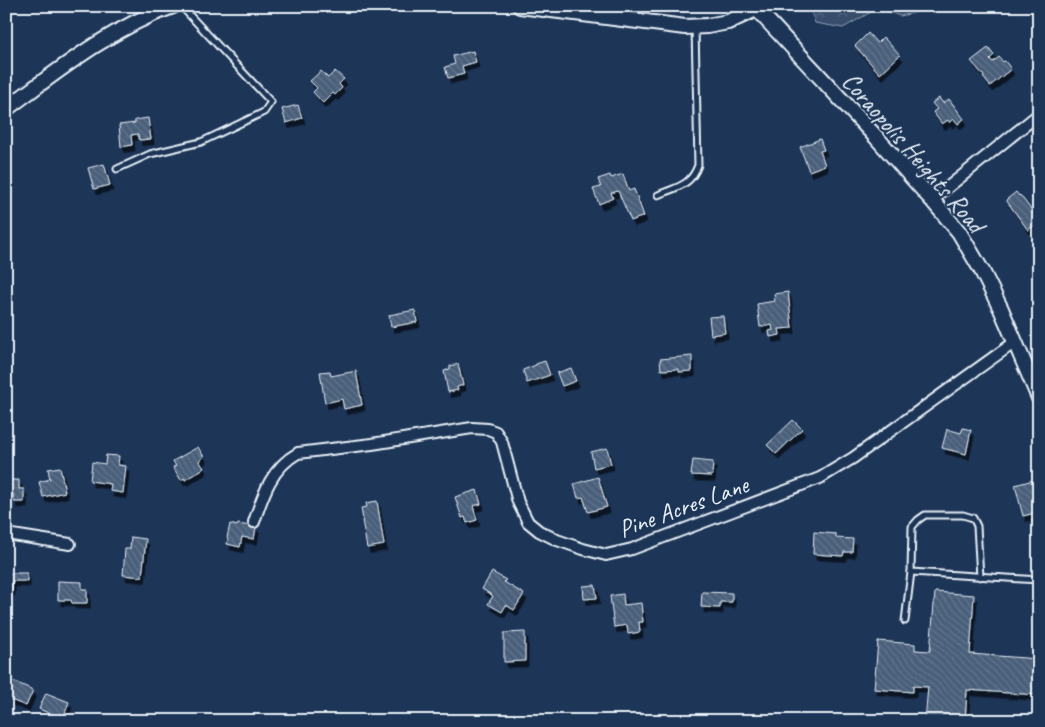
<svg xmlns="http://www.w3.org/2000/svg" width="1045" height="727" viewBox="0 0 1045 727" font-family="Caveat,sans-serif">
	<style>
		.forest { fill: url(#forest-crowns); stroke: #909fb2 }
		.building { fill: url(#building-back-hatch); stroke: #e8f1f8; filter: url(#shadow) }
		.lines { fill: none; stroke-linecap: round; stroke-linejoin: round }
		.lane-casing { stroke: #e8f1f8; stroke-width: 9 }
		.street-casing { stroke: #e8f1f8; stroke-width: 14 }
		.secondary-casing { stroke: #e8f1f8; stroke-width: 18 }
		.lane { stroke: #1d3557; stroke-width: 5 }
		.street { stroke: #1d3557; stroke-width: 10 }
		.secondary { stroke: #1d3557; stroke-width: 14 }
		.labels { text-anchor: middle; stroke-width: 4.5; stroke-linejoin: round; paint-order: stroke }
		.street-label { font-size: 25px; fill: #e8f1f8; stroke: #1d3557 }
	</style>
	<defs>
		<pattern id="forest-crowns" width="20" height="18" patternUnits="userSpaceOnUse" patternTransform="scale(1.25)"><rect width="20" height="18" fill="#374d6c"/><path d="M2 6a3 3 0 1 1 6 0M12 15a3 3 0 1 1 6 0" fill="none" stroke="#546782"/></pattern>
		<pattern id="building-back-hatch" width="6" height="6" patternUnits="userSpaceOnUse" patternTransform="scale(1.25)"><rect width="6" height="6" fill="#495e7a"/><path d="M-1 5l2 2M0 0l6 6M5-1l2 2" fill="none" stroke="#63768e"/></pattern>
		<filter id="shadow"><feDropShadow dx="3" dy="5.5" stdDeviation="0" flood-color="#0009"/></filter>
	</defs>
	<rect width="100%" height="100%" fill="#1d3557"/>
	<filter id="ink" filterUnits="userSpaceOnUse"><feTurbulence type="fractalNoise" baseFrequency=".02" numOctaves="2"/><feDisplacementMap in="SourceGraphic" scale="10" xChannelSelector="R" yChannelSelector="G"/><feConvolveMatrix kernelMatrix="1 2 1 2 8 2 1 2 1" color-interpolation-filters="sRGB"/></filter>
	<g filter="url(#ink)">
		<path class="forest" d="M809 6H931L918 12 900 16 878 8 843 28 815 23Z"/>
		<g class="building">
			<path d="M868 33 877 43 883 37 900 55 880 74 855 46Z"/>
			<path d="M988 48 994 55 990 59 993 62 999 57 1003 62 1005 61 1011 69 990 86 983 77 984 76 971 61Z"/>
			<path d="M473 51 476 62 462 66 464 74 448 78 445 67 455 64 453 56Z"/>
			<path d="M321 71 328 78 335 71 344 79 339 84 342 88 335 95 333 93 323 103 313 92 317 88 310 81Z"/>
			<path d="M939 98 943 103 949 99 964 119 958 124 954 119 950 123 948 120 942 124 933 112 937 109 932 103Z"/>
			<path d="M298 105 302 118 286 123 282 109Z"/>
			<path d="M148 118 151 139 139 140 138 134 131 135 132 145 121 147 119 125 135 123V120Z"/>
			<path d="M820 139 824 150 820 151 825 165 809 171 800 147Z"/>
			<path d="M104 164 110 185 94 189 88 168Z"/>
			<path d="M623 174 629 191 634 189 644 216 631 221 618 191 611 193 613 198 599 204 593 189 601 187 598 179 610 175 611 178Z"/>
			<path d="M1016 192 1019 196 1020 195 1039 220V222L1028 230 1006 200Z"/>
			<path d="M788 292 792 328 779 329 780 335 770 337 769 331 773 330 772 325 760 327 757 304 775 301 774 294Z"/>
			<path d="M415 310 417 322 391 327 389 315Z"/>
			<path d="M723 316 725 333 711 335 709 317Z"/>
			<path d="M692 356V371L679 372V369L661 370 660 359Z"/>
			<path d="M545 361 550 375 527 383 523 370 536 365V364Z"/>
			<path d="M458 364 463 385 457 387 458 390 448 392 444 371 450 369V366Z"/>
			<path d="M571 368 576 381 562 386 557 373Z"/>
			<path d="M330 371 331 376 356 371 362 405 344 409 342 399 325 403 320 372Z"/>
			<path d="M793 420 802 429 776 454 767 445Z"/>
			<path d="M963 428 971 430 966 454 942 448 947 429 961 433Z"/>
			<path d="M198 447 204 457 199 461 204 468 185 480 184 478 181 480 173 467 176 466 173 461Z"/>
			<path d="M607 448 611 464 594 468 591 452Z"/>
			<path d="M106 455 119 456 118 465 126 466 123 493 110 491 111 484 90 481 92 462 105 464Z"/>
			<path d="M693 460 713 462 712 476 691 475Z"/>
			<path d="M60 467 65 492 43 497 39 482 50 479 48 469Z"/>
			<path d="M598 477 607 507 588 512 583 497 578 498 574 484Z"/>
			<path d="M1037 479 1039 484V512L1023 516 1015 485Z"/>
			<path d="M6 480H19V489H24V502H14L13 494H8V497L6 498Z"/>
			<path d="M477 490 481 504 473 506 477 520 467 523 465 517 462 518 455 497Z"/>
			<path d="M377 501 384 545 367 548 362 520H363L361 508 367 507 366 503Z"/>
			<path d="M1039 518V542L1032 520Z"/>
			<path d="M230 524 237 526 238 524 256 527 254 539 242 537 240 547 227 544 228 539 227 538Z"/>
			<path d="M814 532 836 534V538L853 539 852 552H844L843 556 813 554Z"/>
			<path d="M131 537 146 539 142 577 123 575 125 549H130Z"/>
			<path d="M492 572 506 580 504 582 524 594 514 610 506 605 502 612 488 604 493 596 482 589Z"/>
			<path d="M6 573H27V581H12V590H6Z"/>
			<path d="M58 581 82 582V589H87V603H72L71 600H58Z"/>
			<path d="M595 585 597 598 584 599 583 586Z"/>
			<path d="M702 592 732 593V602H720V608L701 607Z"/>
			<path d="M935 592 974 595 970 654 1039 659 1037 695 967 690 965 721H925L928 687 913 686V692L874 689 878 641 915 644V650L930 651Z"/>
			<path d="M623 594 624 605 641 603 643 622H639L640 632 628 634 627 625 614 627 610 596Z"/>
			<path d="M525 632V661L504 662V633Z"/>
			<path d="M13 681 33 690 26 706 6 698Z"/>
			<path d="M46 693 69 702 63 719 39 709Z"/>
		</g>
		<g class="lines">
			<defs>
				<g id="lane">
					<path d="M117 169 150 154 201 142 264 112 271 102 181 6"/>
					<path d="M658 195C676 187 691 186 698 165L695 27"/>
					<path d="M911 572 1039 580"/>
					<path d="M905 621 911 572 912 527 918 520 925 515H963L973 518 977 526 980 577"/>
				</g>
				<g id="street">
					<path d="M932 200 1039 114"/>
					<path d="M254 522C263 495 271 468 298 453L372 444 472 428 488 429 496 432 502 442 518 502 528 522 539 531 557 540 583 549 606 555 632 549 820 478 853 458 1015 342"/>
					<path d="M6 534 70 544"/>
				</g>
				<g id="secondary">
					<path d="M520 6 685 27 707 26 728 22 756 9"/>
					<path d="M754 6 876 137 932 200 959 232 982 271 1001 309 1039 398"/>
					<path d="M6 109C59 70 111 28 173 6"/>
				</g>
			</defs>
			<use href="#lane" class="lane-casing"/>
			<use href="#street" class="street-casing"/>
			<use href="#secondary" class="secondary-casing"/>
			<use href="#lane" class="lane"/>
			<use href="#street" class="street"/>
			<use href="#secondary" class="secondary"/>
		</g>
	</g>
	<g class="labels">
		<g class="street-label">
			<text transform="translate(914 152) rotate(49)" y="9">Coraopolis Heights Road</text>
			<text transform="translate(683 506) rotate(-20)" y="9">Pine Acres Lane</text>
		</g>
	</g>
	<rect width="1045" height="727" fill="none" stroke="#1d3557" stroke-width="25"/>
	<rect x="12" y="12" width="1020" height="702" fill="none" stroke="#e8f1f8" stroke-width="2" filter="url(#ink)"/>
</svg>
